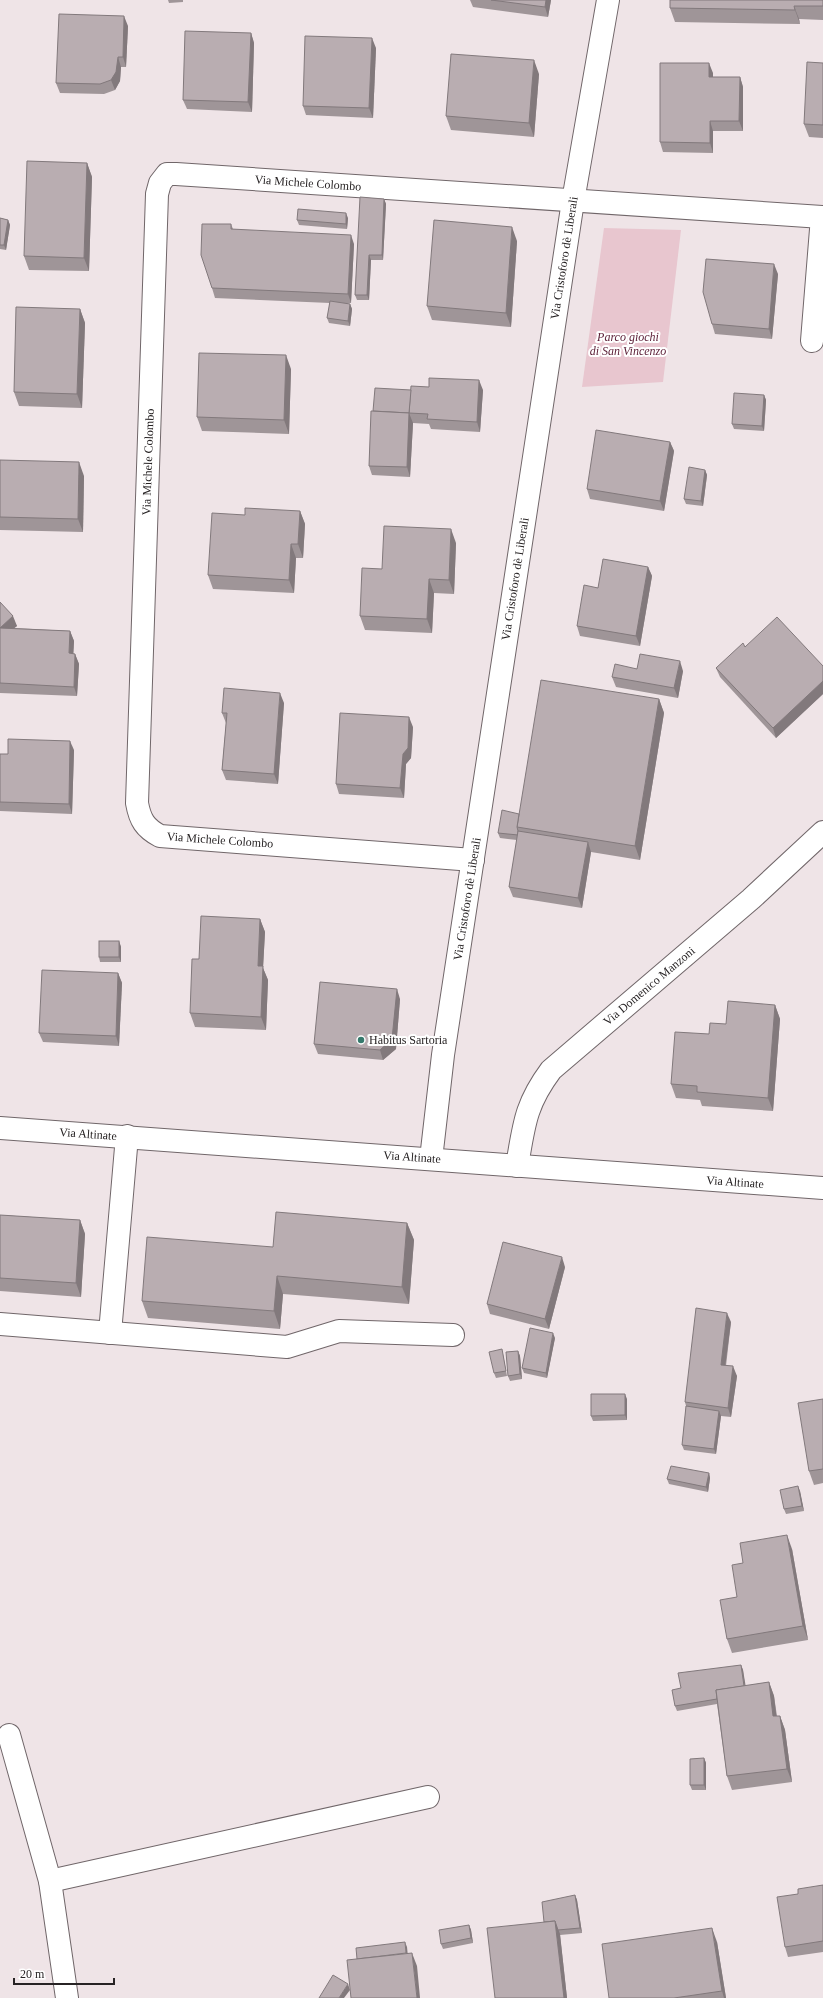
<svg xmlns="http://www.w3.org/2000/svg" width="823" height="1998" viewBox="0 0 823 1998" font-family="Georgia,serif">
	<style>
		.green { fill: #e8c6cf }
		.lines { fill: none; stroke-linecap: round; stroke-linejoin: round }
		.minor-casing { stroke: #706669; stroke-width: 24 }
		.minor { stroke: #fff; stroke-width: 22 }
		.wall { fill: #9f9598 }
		.shaded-wall { fill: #82797c }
		.building { fill: #b9adb1; stroke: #82797c }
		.poi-dot { fill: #35796c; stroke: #fff; stroke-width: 1.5 }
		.labels { text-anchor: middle; stroke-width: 4; stroke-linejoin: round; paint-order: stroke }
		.street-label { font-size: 12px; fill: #272324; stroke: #fff }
		.park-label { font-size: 12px; font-style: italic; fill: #591c34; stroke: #fff }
		.poi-label { font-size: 12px; fill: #272324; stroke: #fff; text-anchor: start }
	</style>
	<rect width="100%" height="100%" fill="#efe4e7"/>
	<path class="green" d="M604 228 681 230 663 382 582 387Z"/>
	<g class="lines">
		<defs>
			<g id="minor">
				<path d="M473 860 160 836C145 828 140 820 137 803L157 194 160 183 167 174H176L822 217 812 341"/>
				<path d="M0 1128 823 1188"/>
				<path d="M431 1159 443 1055 573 201 608 0"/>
				<path d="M517 1166C524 1125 525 1105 551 1070L751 899 823 832"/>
				<path d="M0 1324 287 1347 339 1331 453 1335"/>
				<path d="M110 1333 127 1136"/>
				<path d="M9 1735 50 1881 67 1998"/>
				<path d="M50 1881 428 1797"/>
			</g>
		</defs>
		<use href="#minor" class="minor-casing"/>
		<use href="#minor" class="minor"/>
	</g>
	<g class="wall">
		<path d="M168 0H183V2L169 3Z"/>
		<path d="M470 0H551L548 17 473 7Z"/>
		<path d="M823 0V20L799 19 800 24 675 22 670 8Z"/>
		<path d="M128 26 126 67H121L120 81 115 90 104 94 60 93 56 83Z"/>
		<path d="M251 33 254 43 252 112 187 109 183 100Z"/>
		<path d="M376 48 373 118 306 115 303 106Z"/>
		<path d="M823 63V138L809 137 804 124Z"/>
		<path d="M713 73V77H740L743 87V131H713V153L663 152 660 142Z"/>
		<path d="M539 74 534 137 451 130 446 116Z"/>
		<path d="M87 163 92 177 89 271 29 270 24 256Z"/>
		<path d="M384 199 386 204 383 260H371L369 300H357L355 295Z"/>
		<path d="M0 218 8 220 10 225 6 250 0 249Z"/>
		<path d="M348 218 347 229 299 225 297 220Z"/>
		<path d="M231 224 233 229 354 244 351 303H347L350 304 352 309 350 326 329 323 327 318 330 303 215 298 212 288Z"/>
		<path d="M517 241 511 327 432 320 427 306Z"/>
		<path d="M778 274 772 339 715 334 712 324Z"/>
		<path d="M80 309 85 323 82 408 19 406 14 392Z"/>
		<path d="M291 369 289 434 202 431 197 417Z"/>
		<path d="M411 390H483L480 432 431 429 429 424 413 423 410 477 372 475 369 466 373 411Z"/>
		<path d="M764 395 766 400 764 431 734 429 732 424Z"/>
		<path d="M670 442 674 451 664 511 590 499 587 489Z"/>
		<path d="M0 460 84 476 83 532 0 530Z"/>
		<path d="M705 470 707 475 703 506 686 504 684 499Z"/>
		<path d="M300 511 305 524 303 558H296L294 593 213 589 208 575 245 515Z"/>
		<path d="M456 543 454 594 434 593 432 633 365 630 360 616Z"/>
		<path d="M648 567 652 576 640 646 580 636 577 626 598 588Z"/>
		<path d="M0 602 17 626 14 628 70 631 74 641 73 654H75L79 664 77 696 0 693Z"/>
		<path d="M745 647 823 666V694L776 738 720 677 716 668Z"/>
		<path d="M637 669 683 671 678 698 616 687 612 677Z"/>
		<path d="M659 699 664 713 640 860 591 852 582 908 513 897 509 887 517 840 500 838 498 833 519 814Z"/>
		<path d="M284 703 278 784 226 780 222 770 226 723 222 713Z"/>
		<path d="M413 727 411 758 406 764 404 798 339 794 336 784Z"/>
		<path d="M74 750 72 814 0 811V754H8Z"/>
		<path d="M260 919 265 932 263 968 268 980 266 1030 195 1027 190 1013Z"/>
		<path d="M119 941 121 947V962H100L99 957Z"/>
		<path d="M118 973 122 983 119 1046 43 1042 39 1033Z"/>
		<path d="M400 999 396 1049 383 1060 318 1054 314 1044Z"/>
		<path d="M775 1005 780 1019 773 1111 702 1106 700 1100 676 1098 671 1084 709 1034 726 1024Z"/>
		<path d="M0 1215 80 1220 85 1234 81 1297 0 1291Z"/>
		<path d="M407 1223 414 1240 409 1304 283 1294 280 1329 148 1318 142 1301 273 1247Z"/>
		<path d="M565 1267 549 1329 490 1314 487 1304Z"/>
		<path d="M731 1322 726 1366 737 1376 731 1417 721 1416 716 1454 684 1450 682 1445 686 1406 685 1402Z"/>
		<path d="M555 1338 547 1378 524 1373 522 1368Z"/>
		<path d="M518 1351 520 1356 522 1379 510 1381 508 1376Z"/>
		<path d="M503 1354 507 1376 496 1378 494 1373Z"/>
		<path d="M627 1399V1420L593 1421 591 1416Z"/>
		<path d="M823 1399V1483L814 1485 809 1471Z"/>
		<path d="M709 1473 710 1478 708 1492 669 1484 667 1479Z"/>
		<path d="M800 1491 804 1511 786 1514 784 1509Z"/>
		<path d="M792 1549 808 1640 732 1653 727 1639 737 1597 743 1563Z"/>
		<path d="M741 1665 743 1670 745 1686 769 1682 774 1696 777 1716H780L785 1730 792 1782 732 1790 727 1776 717 1704 677 1711 675 1706 681 1688Z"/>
		<path d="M704 1758 706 1763V1790H692L690 1785Z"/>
		<path d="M823 1885V1952L788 1957 785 1947 798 1894Z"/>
		<path d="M575 1895 577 1900 582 1933 560 1935 567 1998H495L544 1922Z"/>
		<path d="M469 1925 471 1930 473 1943 443 1949 441 1944Z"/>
		<path d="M717 1942 726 1998H609Z"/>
	</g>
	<g class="shaded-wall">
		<path d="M546 0H551L548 17 545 7Z"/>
		<path d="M794 6 799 19 800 24 795 10Z"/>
		<path d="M124 16 128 26 126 67 123 57Z"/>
		<path d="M251 33 254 43 252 112 248 102Z"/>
		<path d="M372 38 376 48 373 118 369 108Z"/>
		<path d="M118 57 121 67 120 81 115 90 111 80Z"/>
		<path d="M534 60 539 74 534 137 529 123Z"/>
		<path d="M709 63 713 73V87L709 77Z"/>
		<path d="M740 77 743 87V131L739 121Z"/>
		<path d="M710 121 713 131V153L710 143Z"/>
		<path d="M87 163 92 177 89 271 84 258Z"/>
		<path d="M384 199 386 204 383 260 382 255Z"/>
		<path d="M346 213 348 218 347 229 346 224Z"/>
		<path d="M8 220 10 225 6 250 4 245Z"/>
		<path d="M512 227 517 241 511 327 506 313Z"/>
		<path d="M351 235 354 244 351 303 348 294Z"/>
		<path d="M369 255 371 260 369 300 367 295Z"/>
		<path d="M774 264 778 274 772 339 769 329Z"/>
		<path d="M350 304 352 309 350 326 348 321Z"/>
		<path d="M80 309 85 323 82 408 77 394Z"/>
		<path d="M286 355 291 369 289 434 284 420Z"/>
		<path d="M479 380 483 390 480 432 477 422Z"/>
		<path d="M764 395 766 400 764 431 762 426Z"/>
		<path d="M409 413 413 423 410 477 407 467Z"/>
		<path d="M670 442 674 451 664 511 660 501Z"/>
		<path d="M79 462 84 476 83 532 78 519Z"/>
		<path d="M705 470 707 475 703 506 701 501Z"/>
		<path d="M300 511 305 524 303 558 298 544Z"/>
		<path d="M451 529 456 543 454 594 449 580Z"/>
		<path d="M291 544 296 558 294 593 289 580Z"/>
		<path d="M648 567 652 576 640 646 636 636Z"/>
		<path d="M429 579 434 593 432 633 427 619Z"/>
		<path d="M13 616 17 626 3 637 0 628Z"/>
		<path d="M70 631 74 641 73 663 69 653Z"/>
		<path d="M75 654 79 664 77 696 74 687Z"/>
		<path d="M680 661 683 671 678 698 674 688Z"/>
		<path d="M823 681V694L776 738 773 728Z"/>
		<path d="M280 693 284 703 278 784 274 774Z"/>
		<path d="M659 699 664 713 640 860 635 846Z"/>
		<path d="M409 717 413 727 411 758 406 764 404 798 400 788 403 754Z"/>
		<path d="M70 741 74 750 72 814 69 804Z"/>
		<path d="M588 842 591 852 582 908 578 898Z"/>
		<path d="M260 919 265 932 263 968 268 980 266 1030 261 1017 258 966Z"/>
		<path d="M119 941 121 947V962L119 957Z"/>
		<path d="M118 973 122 983 119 1046 116 1036Z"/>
		<path d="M397 989 400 999 396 1049 383 1060 380 1050Z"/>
		<path d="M775 1005 780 1019 773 1111 768 1098Z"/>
		<path d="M80 1220 85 1234 81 1297 76 1283Z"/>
		<path d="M407 1223 414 1240 409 1304 402 1287Z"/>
		<path d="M562 1257 565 1267 549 1329 545 1319Z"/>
		<path d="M277 1276 283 1294 280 1329 274 1311Z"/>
		<path d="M727 1313 731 1322 724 1375 721 1365Z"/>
		<path d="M553 1333 555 1338 547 1378 546 1373Z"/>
		<path d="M518 1351 520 1356 522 1379 520 1374Z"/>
		<path d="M733 1366 737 1376 731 1417 728 1408Z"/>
		<path d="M625 1394 627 1399V1420L625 1415Z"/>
		<path d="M719 1411 721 1416 716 1454 714 1449Z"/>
		<path d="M709 1473 710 1478 708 1492 706 1487Z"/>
		<path d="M798 1486 800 1491 804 1511 802 1506Z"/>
		<path d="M787 1535 792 1549 808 1640 803 1626Z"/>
		<path d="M741 1665 743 1670 748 1700 746 1695Z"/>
		<path d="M769 1682 774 1696 778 1730 773 1716Z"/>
		<path d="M780 1716 785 1730 792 1782 787 1769Z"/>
		<path d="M704 1758 706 1763V1790L704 1785Z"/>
		<path d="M575 1895 577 1900 582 1933 580 1928Z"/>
		<path d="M555 1921 560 1934 567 1998H564Z"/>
		<path d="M469 1925 471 1930 473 1943 471 1938Z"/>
		<path d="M712 1928 717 1942 726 1998H724L722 1991Z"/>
		<path d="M405 1942 407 1947 409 1967 407 1962Z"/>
		<path d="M412 1953 417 1966 420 1998H417Z"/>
		<path d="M348 1984 350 1990 344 1998H339Z"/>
	</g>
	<g class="building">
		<path d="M491 0H546L545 7Z"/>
		<path d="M670 0H823V6H794L795 10 670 8Z"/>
		<path d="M59 14 124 16 123 57H118L116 72 111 80 100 84 56 83Z"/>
		<path d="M185 31 251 33 248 102 183 100Z"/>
		<path d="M305 36 372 38 369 108 303 106Z"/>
		<path d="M451 54 534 60 529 123 446 116Z"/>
		<path d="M807 62 823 63V125L804 124Z"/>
		<path d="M660 63H709V77H740L739 121H710V143L660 142Z"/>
		<path d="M27 161 87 163 84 258 24 256Z"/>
		<path d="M360 197 384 199 382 255H369L367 295H355Z"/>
		<path d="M298 209 346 213V224L297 220Z"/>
		<path d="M0 218 8 220 4 245H0Z"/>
		<path d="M434 220 512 227 506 313 427 306Z"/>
		<path d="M202 224H231V229L351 235 348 294 212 288 201 255Z"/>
		<path d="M706 259 774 264 769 329 712 324 703 292Z"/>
		<path d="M330 301 350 304 348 321 327 318Z"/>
		<path d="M16 307 80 309 77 394 14 392Z"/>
		<path d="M199 353 286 355 284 420 197 417Z"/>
		<path d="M429 378 479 380 477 422 427 419 428 414 409 413 411 386 429 387Z"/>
		<path d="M375 388 411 390 409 413 373 411Z"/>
		<path d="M734 393 764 395 762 426 732 424Z"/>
		<path d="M371 411 409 413 407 467 369 466Z"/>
		<path d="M596 430 670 442 660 501 587 489Z"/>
		<path d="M0 460 79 462 78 519 0 517Z"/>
		<path d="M689 467 705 470 701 501 684 499Z"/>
		<path d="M245 508 300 511 298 544H291L289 580 208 575 212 513 245 515Z"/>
		<path d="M384 526 451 529 449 580 429 579 427 619 360 616 362 568 382 569Z"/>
		<path d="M603 559 648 567 636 636 577 626 584 585 598 588Z"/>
		<path d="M0 602 13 616 0 628Z"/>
		<path d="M777 617 823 666V681L773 728 716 668 743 643 745 647Z"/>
		<path d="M0 628 70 631 69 653 75 654 74 687 0 683Z"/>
		<path d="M640 654 680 661 674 688 612 677 615 664 637 669Z"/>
		<path d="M541 680 659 699 635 846 517 827Z"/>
		<path d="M224 688 280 693 274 774 222 770 227 713H222Z"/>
		<path d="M340 713 409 717 408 748 403 754 400 788 336 784Z"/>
		<path d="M8 739 70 741 69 804 0 802V754H8Z"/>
		<path d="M502 810 519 814 517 827 518 831V835L498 833Z"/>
		<path d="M518 831 588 842 578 898 509 887Z"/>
		<path d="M201 916 260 919 258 966H263L261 1017 190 1013 192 959H199Z"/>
		<rect x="99" y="941" width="20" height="16"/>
		<path d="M42 970 118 973 116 1036 39 1033Z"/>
		<path d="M320 982 397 989 392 1039 380 1050 314 1044Z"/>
		<path d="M728 1001 775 1005 768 1098 697 1092V1086L671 1084 675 1032 709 1034 710 1023 726 1024Z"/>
		<path d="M276 1212 407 1223 402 1287 277 1276 274 1311 142 1301 147 1237 273 1247Z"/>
		<path d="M0 1215 80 1220 76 1283 0 1278Z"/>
		<path d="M503 1242 562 1257 545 1319 487 1304Z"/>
		<path d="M696 1308 727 1313 721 1365 733 1366 728 1408 685 1402Z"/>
		<path d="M530 1328 553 1333 546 1373 522 1368Z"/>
		<path d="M502 1349 506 1371 494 1373 489 1352Z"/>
		<path d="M518 1351 520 1374 508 1376 506 1352Z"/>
		<path d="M591 1394H625V1415L591 1416Z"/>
		<path d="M823 1399V1469L809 1471 798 1403Z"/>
		<path d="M686 1406 719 1411 714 1449 682 1445Z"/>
		<path d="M671 1466 709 1473 706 1487 667 1479Z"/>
		<path d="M798 1486 802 1506 784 1509 780 1490Z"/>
		<path d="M787 1535 803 1626 727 1639 720 1600 737 1597 732 1565 743 1563 740 1543Z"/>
		<path d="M741 1665 744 1686 716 1690 717 1699 675 1706 672 1690 681 1688 678 1673Z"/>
		<path d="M769 1682 773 1716H780L787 1769 727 1776 716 1690Z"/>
		<path d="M704 1758V1785H690V1759Z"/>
		<path d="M823 1885V1941L785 1947 777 1897 798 1894V1889Z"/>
		<path d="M575 1895 580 1928 558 1930 555 1921 544 1922 542 1902Z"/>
		<path d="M555 1921 564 1998H495L487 1928Z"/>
		<path d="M469 1925 471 1938 441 1944 439 1930Z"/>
		<path d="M712 1928 722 1991 674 1998H609L602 1944Z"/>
		<path d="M405 1942 406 1953 357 1959 356 1948Z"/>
		<path d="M412 1953 417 1998H351L347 1960Z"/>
		<path d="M333 1975 348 1984 339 1998H319Z"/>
	</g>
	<circle class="poi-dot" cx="361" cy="1040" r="4"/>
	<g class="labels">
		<g class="street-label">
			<text transform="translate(308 183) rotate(4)" y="4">Via Michele Colombo</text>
			<text transform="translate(564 258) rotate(-81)" y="4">Via Cristoforo dè Liberali</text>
			<text transform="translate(148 462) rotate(-88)" y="4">Via Michele Colombo</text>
			<text transform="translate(515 579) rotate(-81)" y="4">Via Cristoforo dè Liberali</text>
			<text transform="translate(220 840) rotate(4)" y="4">Via Michele Colombo</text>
			<text transform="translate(467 899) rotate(-81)" y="4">Via Cristoforo dè Liberali</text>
			<text transform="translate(649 986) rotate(-40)" y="4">Via Domenico Manzoni</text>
			<text transform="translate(88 1134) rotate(4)" y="4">Via Altinate</text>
			<text transform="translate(412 1157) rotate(4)" y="4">Via Altinate</text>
			<text transform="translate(735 1182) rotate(4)" y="4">Via Altinate</text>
		</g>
		<g class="park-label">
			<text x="628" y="341">Parco giochi<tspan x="628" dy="14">di San Vincenzo</tspan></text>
		</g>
		<g class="poi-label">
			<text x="369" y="1044">Habitus Sartoria</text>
		</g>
	</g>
	<path d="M14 1978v6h100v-6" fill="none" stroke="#272324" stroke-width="2"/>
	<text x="20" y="1978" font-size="12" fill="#272324" stroke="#ffffff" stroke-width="3" paint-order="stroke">20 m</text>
</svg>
